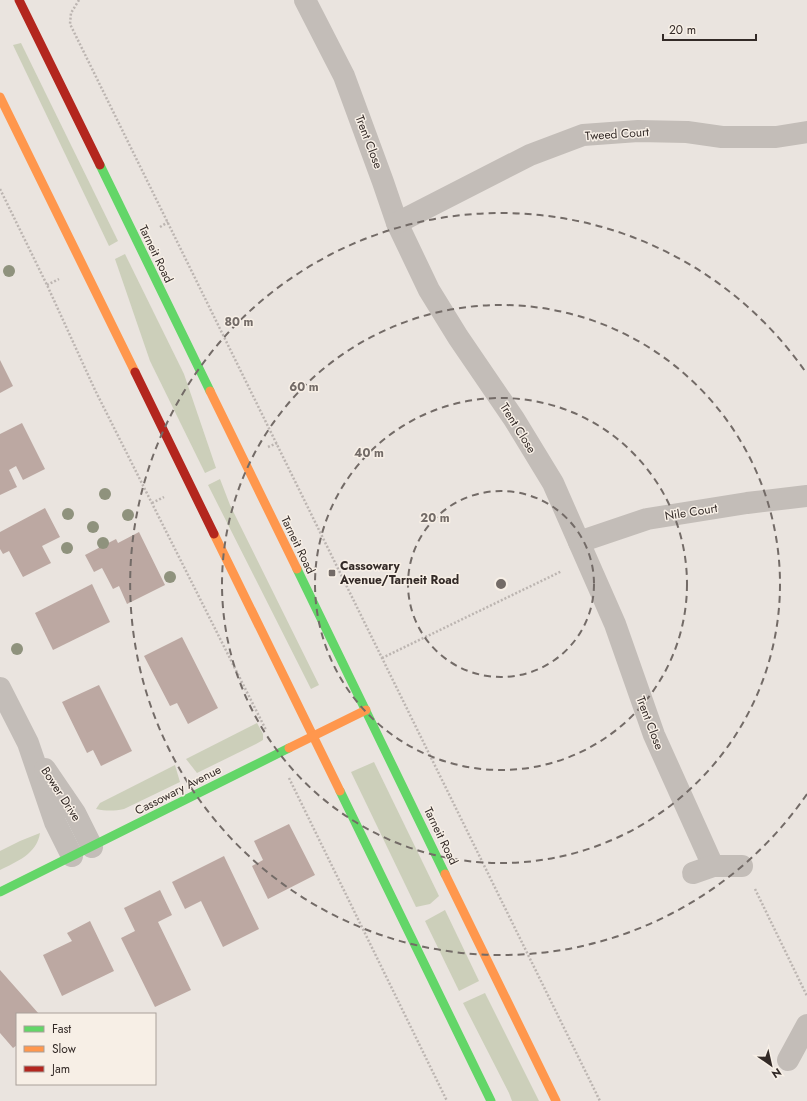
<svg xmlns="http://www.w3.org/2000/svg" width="807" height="1101" viewBox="0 0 807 1101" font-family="Jost,sans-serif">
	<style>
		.green { fill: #cccfba }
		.building { fill: #bca8a2 }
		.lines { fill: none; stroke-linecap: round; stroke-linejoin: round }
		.path { stroke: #bcb5b1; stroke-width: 2.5; stroke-dasharray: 2 2; stroke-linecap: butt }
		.street { stroke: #c3bdb8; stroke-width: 22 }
		.fast { stroke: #63d668; stroke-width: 9 }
		.slow { stroke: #ff974d; stroke-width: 9 }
		.jam { stroke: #b3261e; stroke-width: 9 }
		.tree { fill: #8f927d }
		.ring { fill: none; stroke: #736b67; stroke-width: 2; stroke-dasharray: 7 5 }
		.poi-dot { fill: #736b67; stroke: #f7efe6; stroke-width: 1.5 }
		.labels { text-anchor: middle; stroke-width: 3; stroke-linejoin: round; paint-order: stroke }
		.street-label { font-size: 12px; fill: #332a27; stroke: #f7efe6 }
		.poi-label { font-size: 12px; font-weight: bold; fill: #332a27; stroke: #f7efe6; text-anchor: start }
		.centre { fill: #736b67; stroke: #f7efe6; stroke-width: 2 }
		.ring-label { font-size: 12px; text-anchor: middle; font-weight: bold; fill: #736b67; stroke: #f7efe6; stroke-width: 3; stroke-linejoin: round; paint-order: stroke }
	</style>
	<rect width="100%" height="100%" fill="#eae4df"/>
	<g class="green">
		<path d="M21 43 118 241 109 246 13 45Z"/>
		<path d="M125 254 184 374 216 468 205 473 150 361 115 259Z"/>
		<path d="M220 479 230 505 319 685 311 689 208 485Z"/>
		<path d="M257 723 263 734V740L256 744 197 773 186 759Z"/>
		<path d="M374 762 439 896 430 904 416 907 351 772Z"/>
		<path d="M175 765 180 782 124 809C114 811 106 811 96 809L100 803Z"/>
		<path d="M40 833C37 854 16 862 0 870V851L20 841Z"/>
		<path d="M445 910 479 981 459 991 425 921Z"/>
		<path d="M485 993 539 1101H512L509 1093 463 1003Z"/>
	</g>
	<g class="building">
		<path d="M0 360 13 386 0 393Z"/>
		<path d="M22 423 45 469 23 480 16 466 9 470 17 487 0 495V434Z"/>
		<path d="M45 508 60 537 42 546 51 563 23 577 9 551 3 554 0 549V532Z"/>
		<path d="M139 532 165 585 127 604 119 586 113 589 102 568 94 572 85 555 116 539 118 543Z"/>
		<path d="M92 584 110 622 53 650 35 613Z"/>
		<path d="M182 637 218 708 188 724 177 703 170 706 144 656Z"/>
		<path d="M99 685 132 751 101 766 93 750 87 753 62 702Z"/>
		<path d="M289 824 315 875 268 899 252 866 263 860 254 841Z"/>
		<path d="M224 856 259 929 223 947 201 901 185 909 172 882Z"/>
		<path d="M160 890 172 915 158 922 191 990 155 1007 121 938 135 931 124 908Z"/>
		<path d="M90 921 114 971 62 996 43 955 72 941 67 933Z"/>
		<path d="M0 970 39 1014H17V1045L13 1048 0 1033Z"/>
	</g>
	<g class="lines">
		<g class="path">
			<path d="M79 0 71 13 70 24 600 1101"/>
			<path d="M0 189 47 285 95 390 266 730"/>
			<path d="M160 227 168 222"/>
			<path d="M47 285 59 279"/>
			<path d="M268 447 277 443"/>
			<path d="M152 503 164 497"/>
			<path d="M382 658 562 571"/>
			<path d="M289 778 447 1101"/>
			<path d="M755 889 807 996"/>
		</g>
		<g class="street">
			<path d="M305 0 344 76 383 182 397 223 429 290 458 337 514 419 553 483 615 624 654 735 713 866"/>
			<path d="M397 223 530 155 583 135 638 131 687 132 722 137H776L807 132"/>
			<path d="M579 542 647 519 747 503 807 496"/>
			<path d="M0 688 28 743 55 822 72 856"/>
			<path d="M45 769 75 813 92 847"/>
			<path d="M693 873 713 866H742"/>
			<path d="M788 1060 807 1025"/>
		</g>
		<g class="fast">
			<path d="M100 165 210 391"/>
			<path d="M297 569 445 874"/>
			<path d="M340 791 491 1101"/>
			<path d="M0 892 289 748"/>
		</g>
		<g class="slow">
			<path d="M0 97 135 372"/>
			<path d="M210 391 297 569"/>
			<path d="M214 534 340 791"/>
			<path d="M289 748 366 710"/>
			<path d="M445 874 556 1101"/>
		</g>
		<g class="jam">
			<path d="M19 0 100 165"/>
			<path d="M135 372 214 534"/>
		</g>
	</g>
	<g class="tree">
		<circle cx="9" cy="271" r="6"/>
		<circle cx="105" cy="494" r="6"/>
		<circle cx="68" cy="514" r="6"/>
		<circle cx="128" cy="515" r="6"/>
		<circle cx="93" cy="527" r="6"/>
		<circle cx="103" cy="543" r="6"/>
		<circle cx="67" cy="548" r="6"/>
		<circle cx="170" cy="577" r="6"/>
		<circle cx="17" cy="649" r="6"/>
	</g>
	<g class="ring">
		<circle cx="501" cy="584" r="93"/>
		<circle cx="501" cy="584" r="186"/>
		<circle cx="501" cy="584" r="279"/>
		<path d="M807 794A371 371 0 1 1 807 374"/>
	</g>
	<rect class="poi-dot" x="328" y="569" width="8" height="8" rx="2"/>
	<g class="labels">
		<g class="street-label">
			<text transform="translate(617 134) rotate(-4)" y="4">Tweed Court</text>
			<text transform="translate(369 142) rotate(69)" y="4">Trent Close</text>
			<text transform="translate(156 254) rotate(64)" y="4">Tarneit Road</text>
			<text transform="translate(518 428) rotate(58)" y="4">Trent Close</text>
			<text transform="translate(691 512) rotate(-9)" y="4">Nile Court</text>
			<text transform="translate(298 545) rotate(64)" y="4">Tarneit Road</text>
			<text transform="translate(650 723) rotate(69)" y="4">Trent Close</text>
			<text transform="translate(178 790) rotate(-27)" y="4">Cassowary Avenue</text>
			<text transform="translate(61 794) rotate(57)" y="4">Bower Drive</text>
			<text transform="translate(441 836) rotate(64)" y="4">Tarneit Road</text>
		</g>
		<g class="poi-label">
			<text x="340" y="570">Cassowary<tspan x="340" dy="14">Avenue/Tarneit Road</tspan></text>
		</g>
	</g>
	<circle cx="501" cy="584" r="6" class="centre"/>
	<g class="ring-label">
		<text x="239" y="326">80 m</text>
		<text x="304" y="391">60 m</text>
		<text x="369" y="457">40 m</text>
		<text x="435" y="522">20 m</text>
	</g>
	<rect x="16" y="1013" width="140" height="72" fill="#f7efe6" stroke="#a9a09a"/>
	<rect x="24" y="1026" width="20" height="6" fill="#63d668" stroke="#a9a09a"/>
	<text x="52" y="1033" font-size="12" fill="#332a27">Fast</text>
	<rect x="24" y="1046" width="20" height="6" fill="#ff974d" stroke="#a9a09a"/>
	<text x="52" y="1053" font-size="12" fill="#332a27">Slow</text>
	<rect x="24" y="1066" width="20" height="6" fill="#b3261e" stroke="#a9a09a"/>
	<text x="52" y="1073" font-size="12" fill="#332a27">Jam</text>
	<g transform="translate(771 1065) rotate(146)" stroke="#f7efe6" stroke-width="3" paint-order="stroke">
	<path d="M0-3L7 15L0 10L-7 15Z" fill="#332a27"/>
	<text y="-6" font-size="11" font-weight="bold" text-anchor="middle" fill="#332a27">N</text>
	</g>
	<path d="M663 34v6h93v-6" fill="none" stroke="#332a27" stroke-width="2"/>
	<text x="669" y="34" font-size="12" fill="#332a27" stroke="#f7efe6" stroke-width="3" paint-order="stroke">20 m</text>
</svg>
